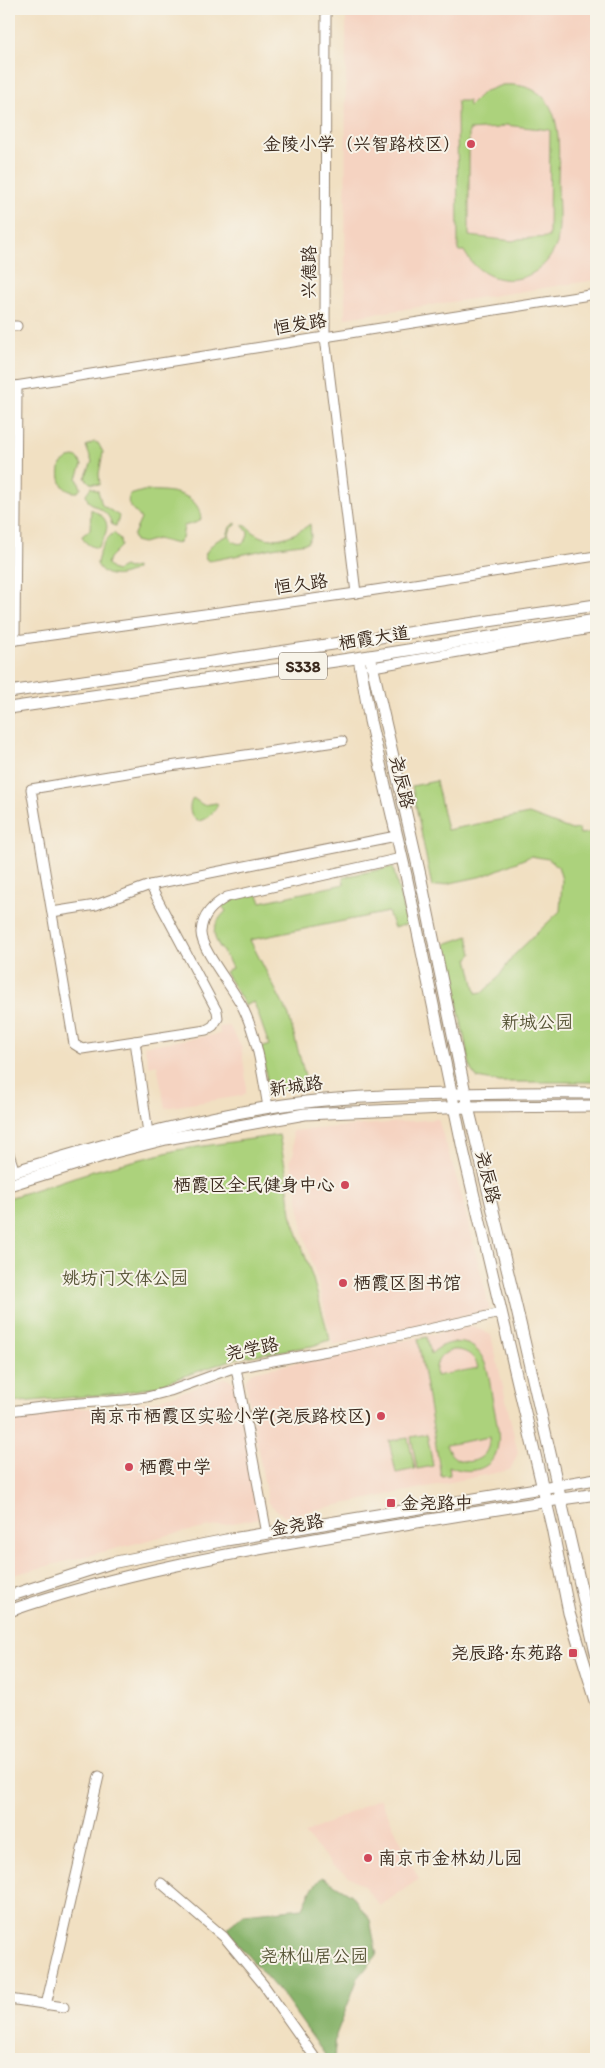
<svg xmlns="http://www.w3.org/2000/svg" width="605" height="2068" viewBox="0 0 605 2068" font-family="Itim,'LXGW WenKai TC',sans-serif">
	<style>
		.built { fill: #f5d3c1 }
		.green { fill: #acd27c; stroke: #747e4d; fill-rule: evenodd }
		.forest { fill: #89b46c; stroke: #626f45 }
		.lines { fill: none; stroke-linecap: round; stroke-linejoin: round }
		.minor-casing { stroke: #968570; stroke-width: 11 }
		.major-casing { stroke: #968570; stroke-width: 13 }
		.minor { stroke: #fff; stroke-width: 9 }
		.major { stroke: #fff; stroke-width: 11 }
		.poi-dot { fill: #d1495b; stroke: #f7f3e8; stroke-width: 2 }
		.labels { text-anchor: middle; stroke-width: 4; stroke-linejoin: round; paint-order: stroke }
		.shield { fill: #f7f3e8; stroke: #73665b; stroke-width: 1 }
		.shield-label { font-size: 16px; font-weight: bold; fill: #3b2a1e }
		.poi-label { font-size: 18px; fill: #3b2a1e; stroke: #f7f3e8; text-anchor: end }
		.street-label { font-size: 18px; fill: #3b2a1e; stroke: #f7f3e8 }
		.park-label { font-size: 18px; fill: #575436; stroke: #f7f3e8 }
	</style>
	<rect width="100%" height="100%" fill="#f7f3e8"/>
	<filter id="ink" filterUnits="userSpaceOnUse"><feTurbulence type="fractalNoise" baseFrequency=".02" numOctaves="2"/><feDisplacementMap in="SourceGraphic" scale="10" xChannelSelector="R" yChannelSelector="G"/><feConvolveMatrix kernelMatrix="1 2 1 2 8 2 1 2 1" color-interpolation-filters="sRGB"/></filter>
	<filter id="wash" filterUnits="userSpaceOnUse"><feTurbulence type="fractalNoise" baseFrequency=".0096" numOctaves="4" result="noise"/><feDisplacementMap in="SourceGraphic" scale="20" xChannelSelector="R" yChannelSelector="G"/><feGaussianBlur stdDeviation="1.12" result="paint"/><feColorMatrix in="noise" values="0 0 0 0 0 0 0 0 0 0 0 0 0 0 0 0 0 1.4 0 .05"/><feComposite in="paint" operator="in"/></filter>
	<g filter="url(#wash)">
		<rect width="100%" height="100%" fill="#f1e0c2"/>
		<g class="built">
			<path d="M346 9H596V280L345 318Z"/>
			<path d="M229 1026 241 1045 246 1080V1093L241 1096 165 1108 157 1064 149 1066 144 1046 220 1034 219 1027Z"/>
			<path d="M438 1119 459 1186 490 1310 333 1345 320 1290 303 1231 297 1192 290 1160 294 1152 292 1131Z"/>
			<path d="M473 1326 491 1335 518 1453 510 1470 284 1516 268 1503 245 1380 252 1372Z"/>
			<path d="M224 1378 235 1382 259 1518 168 1535 9 1576V1417L61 1408H98L155 1401Z"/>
			<path d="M380 1798 419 1879 380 1906 363 1885 333 1866 305 1834Z"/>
		</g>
		<g class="green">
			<path d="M502 85C565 81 559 139 558 181 558 201 561 223 557 243 541 288 486 292 464 251H458L457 101H468L469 106 483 92ZM505 125 550 130 549 237 519 239 513 241 469 236V130L498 128Z"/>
			<path d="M94 442 98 443 103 452 99 474 100 485 90 483 85 478 92 462 86 446Z"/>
			<path d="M74 457 78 458 82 465 77 478 81 488 78 492C61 493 57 478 61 464L69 458Z"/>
			<path d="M91 487 98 491 102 505 119 516 116 526 112 525C109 511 98 509 88 501L86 494Z"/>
			<path d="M143 491C163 490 199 490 201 519L198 522 184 526 182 539 177 544 157 539 143 543 135 541 133 536 141 519C136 510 124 507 130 495Z"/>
			<path d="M91 509C104 516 111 522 104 537 102 542 100 545 97 548 90 546 84 543 82 536L90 530Z"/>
			<path d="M236 523V525C216 537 247 556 248 532L243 526V524C249 527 253 533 259 536 277 544 297 534 310 524L311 537 307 543C295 545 283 546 272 548 251 553 230 557 209 561L206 559 205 555C210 545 217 539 227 536L230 527Z"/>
			<path d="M114 533 120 539 121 546 109 558 107 564 111 569 116 571 124 567 128 569 136 567V569C123 577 105 580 97 564 98 554 105 538 114 533Z"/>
			<path d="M436 781 447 830 529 814 572 830 579 829 580 834 596 832V1082H500L477 1078 471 1070 445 944 468 936 472 954 468 958 476 993 483 992 497 979 514 955 560 911 562 880 558 866 548 859 531 856 483 876 432 887 412 786Z"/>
			<path d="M193 798 203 805 216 803 218 804C215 812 205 821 197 821 189 814 188 807 193 798Z"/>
			<path d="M393 867 407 924 394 928 388 912 250 940 289 1016 308 1088 269 1092 261 1048 269 1045 254 1002 245 1005 225 972 232 968C222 944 201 936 226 911L222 906 231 900 257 893 261 902 344 884 343 877Z"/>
			<path d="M279 1135 286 1171 291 1214 313 1279 330 1340 312 1346 237 1358 153 1387 121 1393 9 1403V1198L93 1171 177 1150Z"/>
			<path d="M427 1337 431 1354C447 1338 474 1337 484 1361 490 1373 490 1389 493 1402 495 1415 500 1431 498 1444 496 1470 469 1476 449 1466L450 1475 441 1476 418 1339ZM452 1350C465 1349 475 1355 478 1368L436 1376C434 1363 440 1354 452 1350ZM489 1437C492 1465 454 1471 446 1445Z"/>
			<path d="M427 1434 433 1466 417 1469 411 1437Z"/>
			<path d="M408 1438 415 1469 396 1473 389 1441Z"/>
		</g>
		<path class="forest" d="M322 1877 352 1895 370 1920 377 1955 358 1978 336 2035 334 2059H328L284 1997 241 1948 227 1928 244 1914 303 1908 311 1890Z"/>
	</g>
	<g filter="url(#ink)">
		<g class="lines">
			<defs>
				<g id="minor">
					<path d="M326 9 325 337 356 593"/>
					<path d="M9 326H17"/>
					<path d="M9 387 596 294"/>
					<path d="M15 640 17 386"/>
					<path d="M9 641 356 593 596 556"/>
					<path d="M373 667 596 628"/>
					<path d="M52 912 96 905 150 885 396 836"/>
					<path d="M135 1041 206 1030 213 1026 218 1018 217 1011 150 885"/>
					<path d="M268 1107C262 1073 258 1039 243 1008 234 989 200 949 201 932 202 915 213 905 227 897L401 858"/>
					<path d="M148 1133 135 1041 82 1049 74 1044 31 789 163 767 342 741"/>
					<path d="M9 1154 15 1172"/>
					<path d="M236 1368 267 1534"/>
					<path d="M9 1411 67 1404 124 1400 147 1397 170 1391 230 1369 338 1349 501 1313"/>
					<path d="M161 1883 224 1937 263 1984 316 2059"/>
					<path d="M9 1999 64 2007"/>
					<path d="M46 2005 99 1776"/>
				</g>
				<g id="major">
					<path d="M370 656 420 875 468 1107 517 1310 596 1653"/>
					<path d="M359 658 370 721 406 875 464 1154 552 1527 569 1613 596 1701"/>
					<path d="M9 692 596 605"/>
					<path d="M9 708 370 656 596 620"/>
					<path d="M9 1173C106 1144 204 1114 306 1102 354 1096 404 1095 453 1094 501 1093 548 1092 596 1093"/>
					<path d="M9 1185 115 1152 166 1139 305 1114 468 1107 596 1106"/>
					<path d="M9 1596 111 1563 226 1540 596 1479"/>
					<path d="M9 1611C118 1573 231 1553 345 1534 429 1520 512 1506 596 1494"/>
				</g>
			</defs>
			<use href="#minor" class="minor-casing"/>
			<use href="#major" class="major-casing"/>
			<use href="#minor" class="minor"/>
			<use href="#major" class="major"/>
		</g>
	</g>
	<g class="poi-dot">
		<circle cx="471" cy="144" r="5"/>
		<circle cx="345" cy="1185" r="5"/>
		<circle cx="343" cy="1283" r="5"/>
		<circle cx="381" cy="1416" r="5"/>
		<circle cx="129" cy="1467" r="5"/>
		<rect x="386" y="1498" width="10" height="10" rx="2.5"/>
		<rect x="568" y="1648" width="10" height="10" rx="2.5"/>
		<circle cx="368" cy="1858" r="5"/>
	</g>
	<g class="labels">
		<rect class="shield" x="279" y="652.5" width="48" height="27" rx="4"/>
		<g class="shield-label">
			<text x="303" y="672">S338</text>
		</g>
		<g class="poi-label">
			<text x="461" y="150">金陵小学（兴智路校区）</text>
			<text x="335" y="1191">栖霞区全民健身中心</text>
			<text x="353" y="1289" text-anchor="start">栖霞区图书馆</text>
			<text x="371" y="1422">南京市栖霞区实验小学(尧辰路校区)</text>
			<text x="139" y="1473" text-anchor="start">栖霞中学</text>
			<text x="401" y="1509" text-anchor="start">金尧路中</text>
			<text x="563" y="1659">尧辰路·东苑路</text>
			<text x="378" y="1864" text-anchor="start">南京市金林幼儿园</text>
		</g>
		<g class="street-label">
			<text transform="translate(309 272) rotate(-90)" y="6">兴德路</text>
			<text transform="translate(300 324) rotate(-9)" y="6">恒发路</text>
			<text transform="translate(301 584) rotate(-8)" y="6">恒久路</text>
			<text transform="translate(374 638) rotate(-9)" y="6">栖霞大道</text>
			<text transform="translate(402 782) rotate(77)" y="6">尧辰路</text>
			<text transform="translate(296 1086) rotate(-8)" y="6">新城路</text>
			<text transform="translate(488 1177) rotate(77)" y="6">尧辰路</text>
			<text transform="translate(252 1349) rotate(-12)" y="6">尧学路</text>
			<text transform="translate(297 1525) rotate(-10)" y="6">金尧路</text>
		</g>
		<g class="park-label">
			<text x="537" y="1028">新城公园</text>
			<text x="125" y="1284">姚坊门文体公园</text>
			<text x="314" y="1962">尧林仙居公园</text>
		</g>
	</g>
	<rect width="605" height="2068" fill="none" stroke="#f7f3e8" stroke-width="30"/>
</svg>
